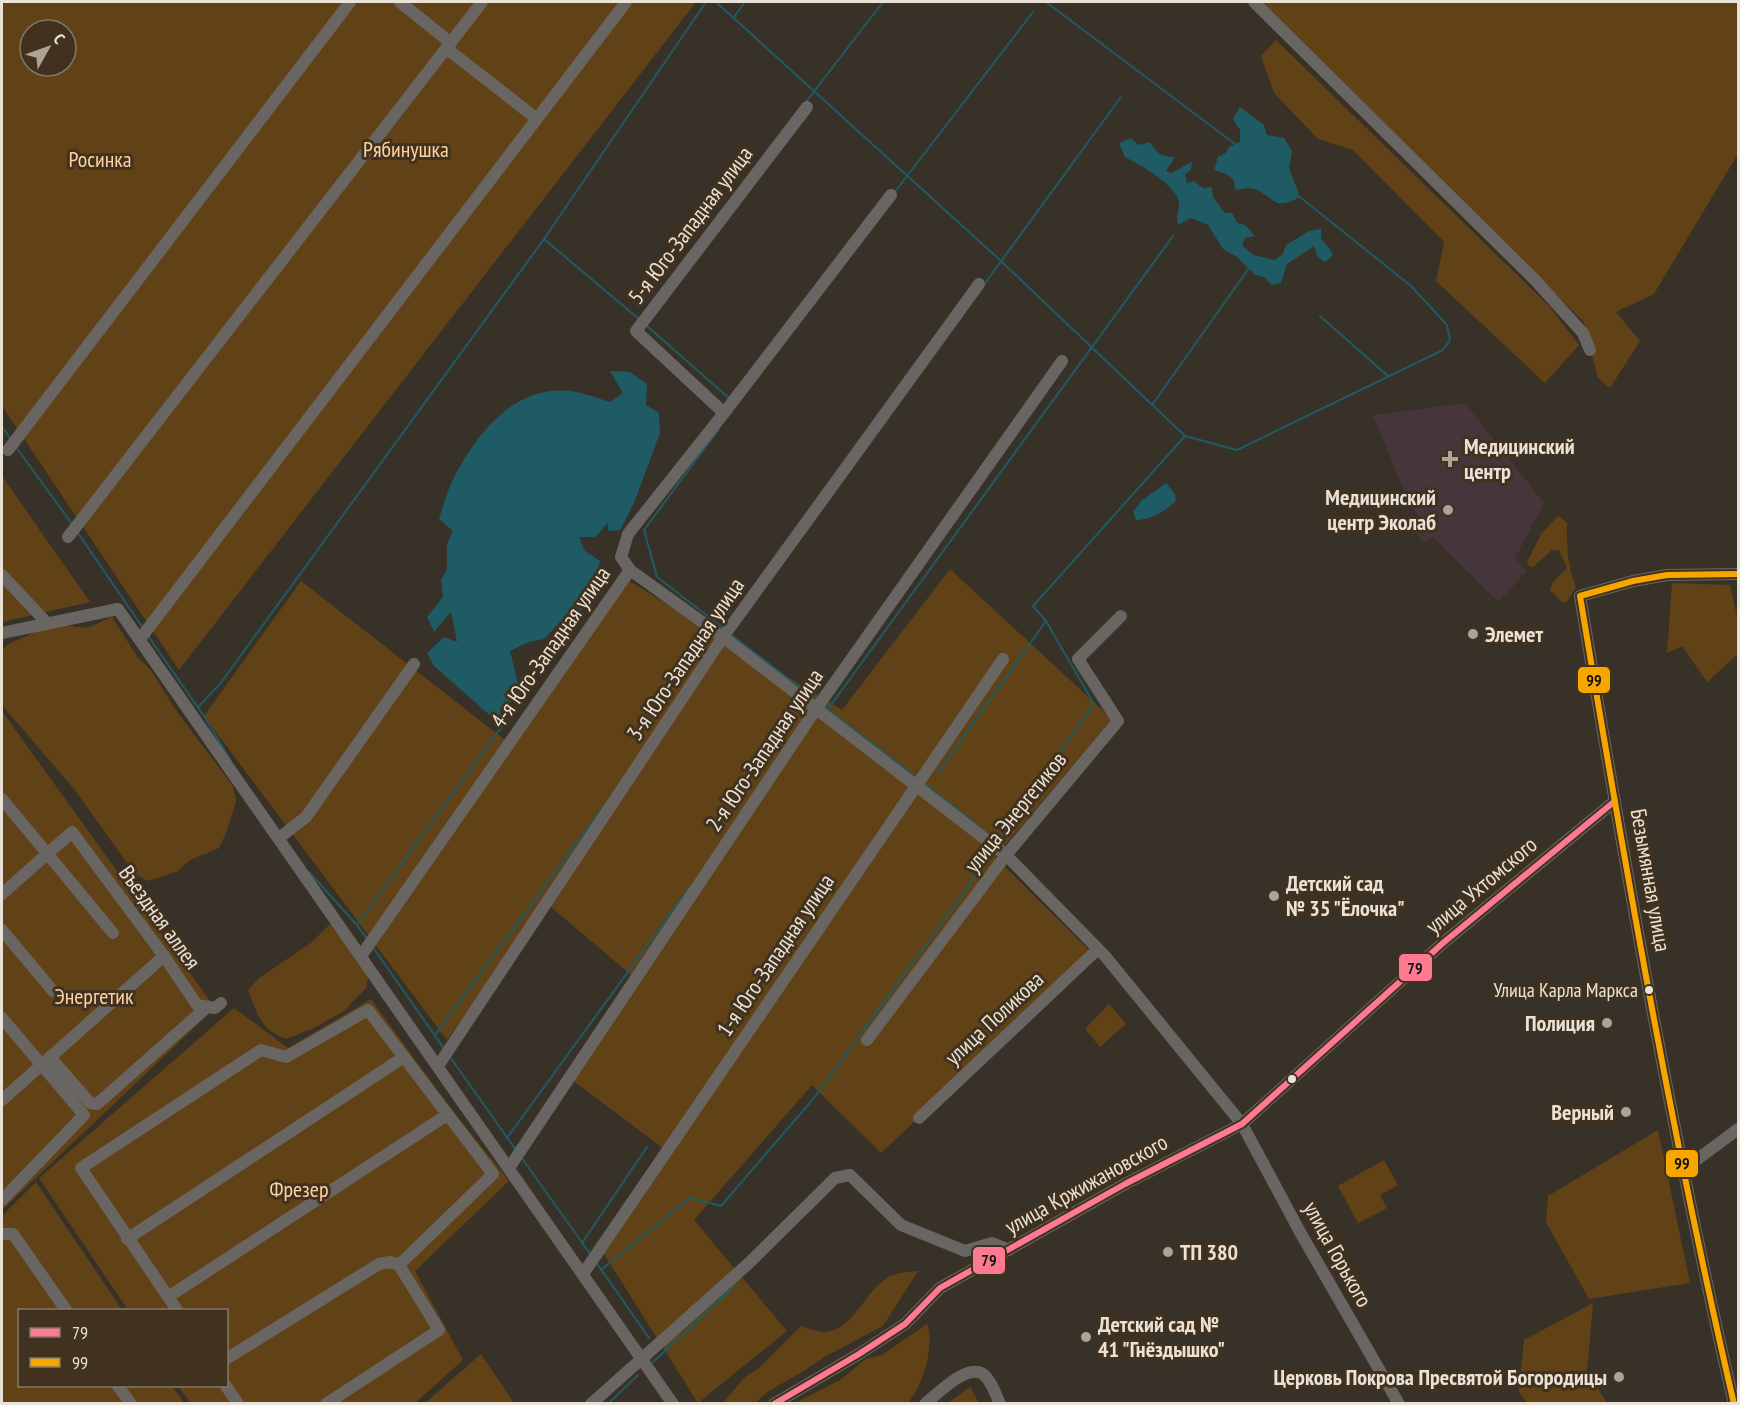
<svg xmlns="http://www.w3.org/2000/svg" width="1740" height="1405" viewBox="0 0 1740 1405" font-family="'PT Sans Narrow',sans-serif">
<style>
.medical{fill:#47353c}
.green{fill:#614216;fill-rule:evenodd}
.water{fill:#1f5b64}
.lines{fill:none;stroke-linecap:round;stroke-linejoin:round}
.stream{stroke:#1f5b64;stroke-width:2}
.minor{stroke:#696563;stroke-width:12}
.bus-1-casing{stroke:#40321f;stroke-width:10}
.bus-2-casing{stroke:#40321f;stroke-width:10}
.bus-1{stroke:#fe7a93;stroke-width:6}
.bus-2{stroke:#f7a600;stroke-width:6}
.poi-dot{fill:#aca499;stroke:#40321f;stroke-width:2}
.bus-dot{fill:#ebe2d7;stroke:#40321f;stroke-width:2}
.labels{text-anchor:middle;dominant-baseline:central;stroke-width:6;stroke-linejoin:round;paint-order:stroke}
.bus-label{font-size:20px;fill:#ebe2d7;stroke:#40321f;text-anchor:end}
.park-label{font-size:22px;fill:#ffd39d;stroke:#40321f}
.street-label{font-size:22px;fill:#ebe2d7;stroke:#40321f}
.poi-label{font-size:22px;font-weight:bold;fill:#ebe2d7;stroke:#40321f;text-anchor:start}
.line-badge{stroke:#40321f;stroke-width:2}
.pale-badge-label{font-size:16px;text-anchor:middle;font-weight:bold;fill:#111}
</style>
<rect width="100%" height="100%" fill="#383127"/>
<polygon class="medical" points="1465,403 1544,503 1515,558 1527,571 1499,602 1432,537 1424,543 1411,527 1421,518 1410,506 1373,415"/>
<g class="green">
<path d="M 2,2 L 696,2 L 179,670 L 2,406 ZM 30,30 L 66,30 L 66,66 L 30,66 Z"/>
<polygon points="1259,2 1738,2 1738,154 1654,294 1616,312 1640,341 1610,388 1598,378 1584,322"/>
<polygon points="1276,40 1549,306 1579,345 1545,383 1436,281 1444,242 1353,150 1318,139 1274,93 1261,56"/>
<polygon points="2,476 90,602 2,622"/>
<path d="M 1558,516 L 1567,523 C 1566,544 1568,568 1576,587 L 1567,602 L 1563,603 L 1550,590 L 1553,582 L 1567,568 L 1559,550 L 1552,550 L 1533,567 L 1529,566 L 1527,562 L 1541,534 Z"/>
<polygon points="950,569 1112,719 995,857 1093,954 881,1153 812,1085 694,1220 787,1331 698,1403 599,1246 664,1149 568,1077 636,979 545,902 447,1040 204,716 301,581 505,740 621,576 842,710"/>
<polygon points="1672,583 1730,585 1738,621 1738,654 1707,682 1682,646 1667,653"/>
<polygon points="112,617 138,658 150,669 177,712 233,786 236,802 226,833 219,848 190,860 178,871 148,881 134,873 74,789 2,705 2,650 10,643 55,624 87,628"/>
<polygon points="2,711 215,1008 2,1210"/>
<path d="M 330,924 L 369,973 L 366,988 L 344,1011 L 316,1027 L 286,1039 C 259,1028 258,1015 248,990 L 259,978 L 311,943 Z"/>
<polygon points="371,999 449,1106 509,1181 415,1271 463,1360 415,1403 191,1404 178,1386 226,1386 226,1310 128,1310 39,1178 234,1008 288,1048"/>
<polygon points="1109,1004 1126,1024 1100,1047 1085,1029"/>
<polygon points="1658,1130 1690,1283 1589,1299 1546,1222 1548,1196"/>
<polygon points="1384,1160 1398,1185 1380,1195 1387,1208 1358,1223 1338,1186"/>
<polygon points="36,1182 122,1310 20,1310 20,1386 172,1386 184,1403 2,1404 2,1216"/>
<path d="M 918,1271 L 883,1326 L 824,1357 L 804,1371 L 769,1391 L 755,1403 L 723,1403 L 745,1377 L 759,1368 L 801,1326 C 807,1328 817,1332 824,1332 C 854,1330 864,1292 887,1278 C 896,1272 908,1272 918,1271 Z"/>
<polygon points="1593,1303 1587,1372 1607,1403 1527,1403 1519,1392 1524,1340"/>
<path d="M 927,1324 C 935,1347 923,1385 908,1403 L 795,1403 L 840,1380 L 866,1359 L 882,1355 Z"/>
<polygon points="481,1354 514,1403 425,1403"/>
<polygon points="970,1387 979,1403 948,1403"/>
</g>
<g class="water">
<path d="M 1240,107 L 1264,125 L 1267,135 L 1284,138 L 1292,151 L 1289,168 L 1300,197 C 1273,211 1277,199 1255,189 C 1249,187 1241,189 1235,190 L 1234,180 L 1226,174 L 1214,170 L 1218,157 L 1226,153 L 1229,147 L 1240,142 L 1240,130 L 1233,119 Z"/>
<path d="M 1131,138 L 1138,145 L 1150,142 C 1157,154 1162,157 1175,157 L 1166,171 L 1171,173 L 1192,162 L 1191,169 L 1185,174 L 1187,183 L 1194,181 L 1203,188 L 1212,187 L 1213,197 L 1225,213 L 1232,213 L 1237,223 L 1245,225 L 1255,236 L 1245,238 L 1242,246 L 1254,255 L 1274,260 L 1283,254 L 1286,245 L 1309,231 L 1321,229 L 1321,239 L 1328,246 L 1333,255 L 1325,262 L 1317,256 L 1314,246 L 1287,264 L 1281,283 L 1272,285 L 1264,277 L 1254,274 L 1237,257 L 1223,249 L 1208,225 L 1191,218 L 1178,225 C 1175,216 1180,210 1179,202 C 1175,184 1140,165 1125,157 L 1119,143 Z"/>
<path d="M 610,371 L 630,372 L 647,384 L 646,405 L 659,413 L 660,433 L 634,503 L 620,530 L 608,531 L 608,523 L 595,537 L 579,537 L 585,551 L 600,561 L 595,589 L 582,610 L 561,621 L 544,639 L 529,642 L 510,651 L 521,696 L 500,708 L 502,726 L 434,666 L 427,653 L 444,637 L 457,642 L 451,612 L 434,632 L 427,617 L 443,597 L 441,579 L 447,570 L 447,544 L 453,531 L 439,519 C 443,507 446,495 451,484 C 470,444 504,396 551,391 C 571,388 591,396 610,402 L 623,393 Z"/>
<path d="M 1166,483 L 1175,494 L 1176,501 C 1166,511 1150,520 1136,520 L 1133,512 L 1141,501 Z"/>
</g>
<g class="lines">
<g class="stream">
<polyline points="716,2 1001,261 1185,436 1237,450 1443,350 1450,340 1447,325 1411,286 1300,197"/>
<polyline points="1046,2 1235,144"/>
<polyline points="734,17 745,2"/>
<polyline points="805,103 883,2"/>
<polyline points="894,193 1033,12"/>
<polyline points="544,239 640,320"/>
<polyline points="983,286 1121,97"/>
<polyline points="1320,316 1388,376"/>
<polyline points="647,326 730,399"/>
<polyline points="1152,405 1249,268"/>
<polyline points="2,427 10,438"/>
<polyline points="719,429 644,530 657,577 723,628"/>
<polyline points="16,447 72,524"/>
<polyline points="78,533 143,628"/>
<polyline points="730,634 816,700"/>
<polyline points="148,636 204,716 231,761"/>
<polyline points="822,705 918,779"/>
<polyline points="198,707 220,684 544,239 706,2"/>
<polyline points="828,709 1173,236"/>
<polyline points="938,773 1046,621"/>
<polyline points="925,784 997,841 1094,704 1046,621 1033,606 1185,436"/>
<polyline points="308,871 357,925 367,939"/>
<polyline points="357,925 502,726"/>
<polyline points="372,946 445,1050"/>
<polyline points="435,1035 606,803"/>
<polyline points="450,1057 516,1150"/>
<polyline points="507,1138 689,888"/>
<polyline points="521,1157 591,1255"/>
<polyline points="582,1243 647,1147"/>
<polyline points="596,1262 649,1338"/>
<polyline points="601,1270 690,1198 721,1206 814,1098 988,859"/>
<polyline points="653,1362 736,1285"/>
<polyline points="608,1404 638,1375"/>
</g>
<g class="minor">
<polyline points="400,2 451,43"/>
<polyline points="1254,2 1535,280 1583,333 1590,350"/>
<polyline points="446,48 537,119"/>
<polyline points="724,413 636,331 807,107"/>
<polyline points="8,450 350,2"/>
<polyline points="68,537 482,2"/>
<polyline points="630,570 723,637 1006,855 1105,956 1242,1124 1300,1232 1399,1404"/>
<polyline points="2,575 47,623"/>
<polyline points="2,633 118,609 673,1404"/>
<polyline points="140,639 626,2"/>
<polyline points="2,799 113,933"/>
<polyline points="279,838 306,817 414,664"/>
<polyline points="2,894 72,832 164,956 197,1005 215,1008 221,1003"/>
<polyline points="2,930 53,991"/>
<polyline points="361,956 630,570 621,557 628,534 724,413 891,195"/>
<polyline points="2,1018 84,1115 2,1200"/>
<polyline points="867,1040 1006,855 1118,721 1078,659 1121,616"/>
<polyline points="50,1057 90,1103 97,1104 207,1007"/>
<polyline points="438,1066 723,637 979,284"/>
<polyline points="2,1100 164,956"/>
<polyline points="919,1118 1098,949"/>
<polyline points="509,1168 816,709 1062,361"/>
<polyline points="1683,1170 1738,1129"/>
<polyline points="2,1234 13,1234 66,1310"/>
<polyline points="127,1239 404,1057"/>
<polyline points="583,1274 1003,659"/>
<polyline points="168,1297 447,1115"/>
<polyline points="177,1310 81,1168 261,1050 286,1057 368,1010 493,1174 399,1265"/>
<polyline points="226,1359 379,1264 390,1262 399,1265 439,1330 326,1404"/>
<polyline points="118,1386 131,1404"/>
<polyline points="226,1386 238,1404"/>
<polyline points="591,1404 749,1263 835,1178 850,1175 901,1225 965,1251 992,1243 1009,1250"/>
<polyline points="774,1404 859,1354 905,1324 940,1288 1125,1184 1242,1124 1443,943 1615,801"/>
<path d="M 925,1404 C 937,1394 967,1363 983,1374 C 991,1380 996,1395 1000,1404"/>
<path d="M 1734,1404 C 1672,1137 1625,866 1580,596 L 1633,581 L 1667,575 L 1738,574"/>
</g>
<defs>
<polyline id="bus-1" points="774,1404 859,1354 905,1324 940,1288 1125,1184 1242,1124 1443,943 1615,801"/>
<path id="bus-2" d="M 1734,1404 C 1672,1137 1625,866 1580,596 L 1633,581 L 1667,575 L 1738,574"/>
</defs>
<use href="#bus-1" class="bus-1-casing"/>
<use href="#bus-2" class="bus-2-casing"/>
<use href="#bus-1" class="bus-1"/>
<use href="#bus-2" class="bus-2"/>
</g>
<g class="poi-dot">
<path d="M1447 450h6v6h6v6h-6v6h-6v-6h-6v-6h6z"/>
<circle cx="1448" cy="510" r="6"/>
<circle cx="1473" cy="634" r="6"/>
<circle cx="1274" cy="896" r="6"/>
<circle cx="1607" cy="1023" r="6"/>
<circle cx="1626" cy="1112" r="6"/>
<circle cx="1168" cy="1252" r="6"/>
<circle cx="1086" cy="1337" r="6"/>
<circle cx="1619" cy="1377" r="6"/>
</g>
<g class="bus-dot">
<circle cx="1649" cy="990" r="5"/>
<circle cx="1292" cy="1079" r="5"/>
</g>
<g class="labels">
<g class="bus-label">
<text x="1638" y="990">Улица Карла Маркса</text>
</g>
<g class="park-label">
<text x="406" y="149">Рябинушка</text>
<text x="100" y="159">Росинка</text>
<text x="94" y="996">Энергетик</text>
<text x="299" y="1189">Фрезер</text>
</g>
<g class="street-label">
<text transform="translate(690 225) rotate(-53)">5-я Юго-Западная улица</text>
<text transform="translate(550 647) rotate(-55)">4-я Юго-Западная улица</text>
<text transform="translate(685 659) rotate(-56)">3-я Юго-Западная улица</text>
<text transform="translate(764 750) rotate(-56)">2-я Юго-Западная улица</text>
<text transform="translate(1015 812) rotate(-51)">улица Энергетиков</text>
<text transform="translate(1651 880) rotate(80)">Безымянная улица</text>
<text transform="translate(1481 885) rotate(-40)">улица Ухтомского</text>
<text transform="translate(160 917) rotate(54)">Въездная аллея</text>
<text transform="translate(775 955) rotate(-56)">1-я Юго-Западная улица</text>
<text transform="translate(994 1018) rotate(-43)">улица Поликова</text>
<text transform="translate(1086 1184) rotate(-29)">улица Кржижановского</text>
<text transform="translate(1338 1254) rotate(61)">улица Горького</text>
</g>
<g class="poi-label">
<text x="1464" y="446">Медицинский<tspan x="1464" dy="25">центр</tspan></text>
<text x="1436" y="497" text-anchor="end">Медицинский<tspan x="1436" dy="25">центр Эколаб</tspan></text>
<text x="1485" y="634">Элемет</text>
<text x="1286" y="883">Детский сад<tspan x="1286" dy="25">№ 35 "Ёлочка"</tspan></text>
<text x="1595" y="1023" text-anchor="end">Полиция</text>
<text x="1614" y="1112" text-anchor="end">Верный</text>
<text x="1180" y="1252">ТП 380</text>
<text x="1098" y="1324">Детский сад №<tspan x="1098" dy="25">41 "Гнёздышко"</tspan></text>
<text x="1607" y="1377" text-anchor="end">Церковь Покрова Пресвятой Богородицы</text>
</g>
</g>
<g class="line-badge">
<rect x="1577" y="666" width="34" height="28" rx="6" fill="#f7a600"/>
<rect x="1398" y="953" width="35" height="29" rx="6" fill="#fe7a93"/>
<rect x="1665" y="1149" width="34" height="29" rx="6" fill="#f7a600"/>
<rect x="972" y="1246" width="34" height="29" rx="6" fill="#fe7a93"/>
</g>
<g class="pale-badge-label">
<text x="1594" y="686">99</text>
<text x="1415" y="974">79</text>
<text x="1682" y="1169">99</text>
<text x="989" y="1266">79</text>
</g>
<rect width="1740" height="1405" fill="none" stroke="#ebe2d7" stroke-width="6"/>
<rect x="18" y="1309" width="210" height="78" fill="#40321f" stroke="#847869" stroke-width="1.5"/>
<rect x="30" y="1328" width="30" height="9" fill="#fe7a93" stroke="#847869" stroke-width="1.5"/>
<text x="72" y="1339" font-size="18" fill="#ebe2d7">79</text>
<rect x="30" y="1358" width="30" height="9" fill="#f7a600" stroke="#847869" stroke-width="1.5"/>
<text x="72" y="1369" font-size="18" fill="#ebe2d7">99</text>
<g transform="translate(48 48) rotate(50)"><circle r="28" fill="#40321f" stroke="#847869" stroke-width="1.5"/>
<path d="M0-4.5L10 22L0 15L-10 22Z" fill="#aca499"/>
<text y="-9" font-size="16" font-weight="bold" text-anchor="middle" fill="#ebe2d7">С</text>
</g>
</svg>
